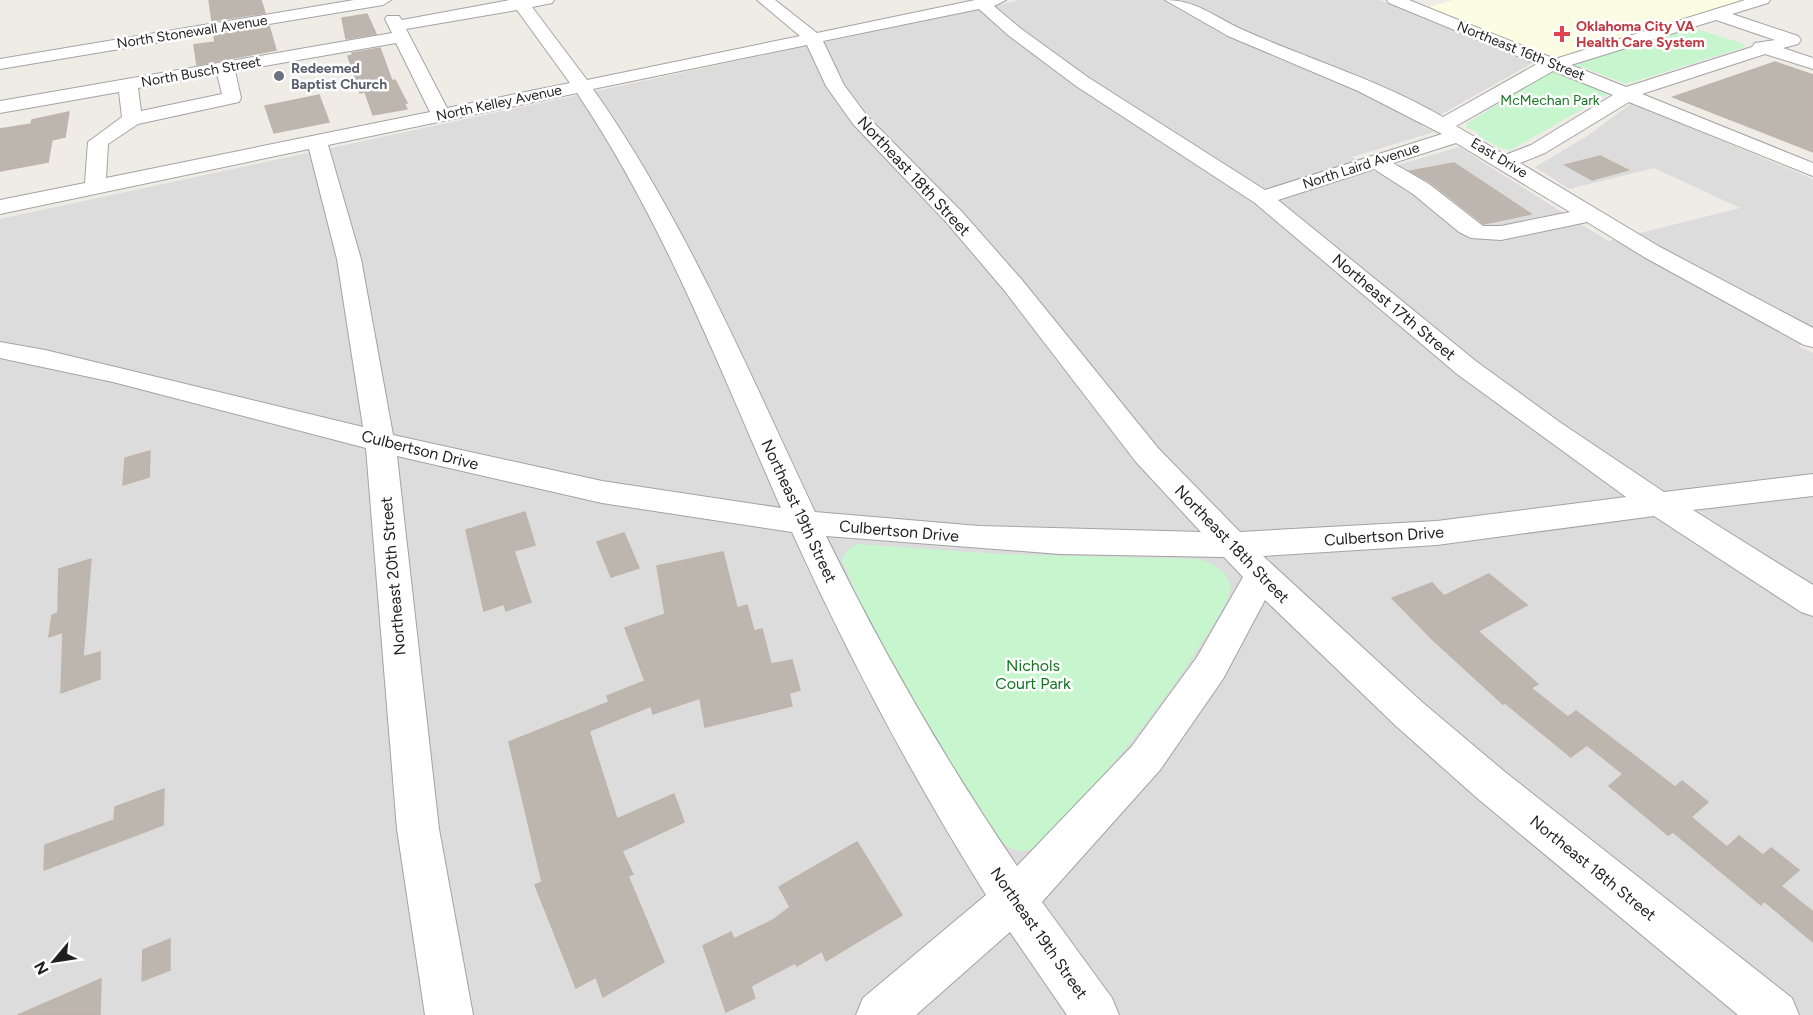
<svg xmlns="http://www.w3.org/2000/svg" width="1813" height="1015" viewBox="0 0 1813 1015" font-family="Figtree,sans-serif">
<style>
.residential{fill:#dddcdc}
.education{fill:#fbfde2}
.park{fill:#c7f5cd}
.building{fill:#bcb6af;stroke:#c0b4aa;stroke-width:1.5}
.lines{fill:none;stroke-linecap:round;stroke-linejoin:round}
.minor-casing{stroke:#a3a3a3;stroke-width:2}
.minor{fill:#fff;fill-rule:evenodd}
.health-dot{fill:#e0444e;stroke:#fff;stroke-width:2}
.worship-dot{fill:#6b7280;stroke:#fff;stroke-width:2}
.labels{text-anchor:middle;dominant-baseline:central;stroke-width:5;stroke-linejoin:round;paint-order:stroke}
.far-health-label{font-size:14px;font-weight:bold;fill:#be3a42;stroke:#fff;text-anchor:start}
.far-street-label{font-size:14px;fill:#1f1f1f;stroke:#fff}
.far-worship-label{font-size:14px;font-weight:bold;fill:#5b616d;stroke:#fff;text-anchor:start}
.far-park-label{font-size:14px;fill:#147621;stroke:#fff}
.street-label{font-size:16px;fill:#1f1f1f;stroke:#fff}
.park-label{font-size:16px;fill:#147621;stroke:#fff}
</style>
<rect width="100%" height="100%" fill="#efece6"/>
<polygon class="residential" points="1020,0 1380,0 1532,63 1421,126 1434,132 1352,157 1374,172 1459,147 1608,241 1740,208 1654,168 1569,189 1535,167 1586,137 1632,103 1813,179 1813,341 1799,346 1813,353 1813,1015 0,1015 0,219"/>
<polygon class="education" points="1453,0 1744,0 1556,58 1429,7"/>
<g class="park">
<polygon points="1687,26 1744,44 1745,47 1626,84 1574,64"/>
<polygon points="1552,71 1610,93 1511,150 1500,148 1479,136 1478,132 1466,128 1467,123"/>
<path d="M 857,544 L 1000,554 L 1198,559 C 1214,563 1229,572 1231,590 C 1223,612 1209,631 1197,650 C 1151,723 1096,786 1036,847 C 1021,855 1009,850 998,839 L 930,735 L 866,616 L 842,560 L 847,550 Z"/>
</g>
<g class="building">
<polygon points="209,0 261,0 265,13 212,21"/>
<polygon points="367,14 376,34 346,39 342,18"/>
<polygon points="269,26 276,50 197,65 194,45 215,42 214,36"/>
<polygon points="380,48 392,81 395,80 407,103 404,103 407,109 373,115 365,92 360,93 348,56 353,55 352,53"/>
<polygon points="1775,62 1813,75 1813,152 1673,97"/>
<polygon points="319,95 329,122 274,133 265,106"/>
<polygon points="69,112 65,137 52,140 48,162 0,171 0,129 31,124 32,120"/>
<polygon points="1600,156 1628,170 1592,180 1565,165"/>
<polygon points="1454,163 1531,214 1484,224 1430,182 1410,171"/>
<polygon points="150,451 149,477 123,485 125,458"/>
<polygon points="525,512 535,545 514,551 531,602 506,611 504,604 484,611 466,530"/>
<polygon points="624,533 639,568 611,577 597,542"/>
<polygon points="723,552 737,608 747,605 754,631 762,629 771,664 792,660 800,690 789,693 792,706 705,727 700,698 653,714 651,706 589,731 617,819 674,794 684,822 622,851 633,874 628,876 664,962 603,997 596,977 576,988 535,885 542,882 509,742 609,702 607,696 645,681 625,628 665,614 657,566"/>
<polygon points="91,559 83,657 100,652 100,679 61,693 63,632 49,637 52,615 58,613 59,569"/>
<polygon points="1489,574 1527,605 1478,631 1538,684 1531,688 1568,717 1576,711 1675,787 1682,781 1708,802 1691,817 1727,847 1739,836 1763,855 1771,848 1799,870 1781,886 1813,912 1813,942 1764,901 1761,905 1673,832 1668,835 1609,786 1623,774 1587,745 1571,757 1505,703 1503,704 1432,639 1392,598 1432,583 1444,596"/>
<polygon points="164,789 163,825 44,870 45,845 114,820 115,807"/>
<polygon points="857,842 902,915 826,961 822,951 797,966 795,963 751,986 755,998 726,1012 703,946 731,932 734,939 773,920 790,907 779,887"/>
<polygon points="170,939 170,970 142,981 143,950"/>
<polygon points="101,979 100,1015 18,1015"/>
</g>
<g class="lines">
<defs>
<g id="minor">
<polygon points="354,0 391,0 383,5 0,69 0,59"/>
<path d="M 510,0 L 554,0 L 552,3 L 532,7 L 587,80 L 800,36 L 757,0 L 775,0 L 817,33 L 975,0 L 1006,0 L 994,6 L 1020,28 L 1089,78 L 1265,190 L 1442,134 L 1358,91 L 1228,36 L 1165,0 C 1196,0 1213,16 1241,29 C 1307,59 1380,80 1443,117 L 1537,64 L 1389,3 L 1387,0 L 1409,0 L 1555,59 L 1745,0 L 1770,0 L 1768,3 L 1732,14 L 1798,36 L 1801,40 L 1798,44 L 1783,48 L 1813,58 L 1813,69 L 1765,54 L 1642,94 L 1813,163 L 1813,176 L 1629,102 L 1545,153 L 1520,163 L 1660,247 L 1813,328 L 1813,347 L 1804,345 L 1644,257 L 1587,222 L 1501,240 L 1471,238 L 1459,232 L 1413,194 L 1374,169 L 1278,200 L 1477,362 L 1561,423 L 1664,492 L 1813,474 L 1813,496 L 1693,510 L 1813,585 L 1813,616 L 1801,612 L 1654,516 L 1437,545 L 1263,556 L 1422,702 L 1505,772 L 1792,998 L 1799,1015 L 1738,1015 L 1477,798 L 1396,726 L 1265,600 L 1223,679 L 1160,770 L 1042,902 L 1112,998 L 1119,1015 L 1067,1015 L 1010,932 L 916,1015 L 856,1015 L 863,998 L 986,895 C 913,778 849,658 792,532 L 602,503 L 397,456 L 439,829 L 473,1015 L 425,1015 L 397,829 L 366,448 L 113,382 L 0,358 L 0,342 L 45,350 L 363,427 L 337,259 L 309,149 L 0,214 L 0,200 L 85,183 L 88,142 L 122,117 L 119,92 L 0,113 L 0,101 L 392,33 L 385,19 L 387,16 L 399,16 L 402,20 ZM 979,9 L 1008,35 L 1076,86 L 1255,203 L 1457,374 L 1626,497 L 1437,521 L 1240,532 L 1158,448 L 1022,280 L 963,213 L 867,116 L 844,85 L 823,41 ZM 517,10 L 570,83 L 447,108 L 406,29 ZM 1716,20 L 1775,40 L 1755,43 L 1752,47 L 1626,87 L 1571,65 ZM 396,43 L 430,112 L 106,178 L 108,144 L 138,124 L 239,102 L 241,98 L 235,71 ZM 807,45 L 826,86 L 853,124 L 947,223 L 1004,290 L 1136,462 L 1201,532 L 979,526 L 815,512 C 747,368 685,220 593,89 ZM 1553,71 L 1613,95 L 1531,145 L 1505,155 L 1456,126 ZM 217,74 L 222,94 L 141,111 L 138,88 ZM 577,93 C 663,221 719,367 781,508 L 602,481 L 393,435 L 361,259 L 328,145 ZM 1456,143 L 1570,212 L 1501,226 L 1483,226 L 1429,184 L 1393,163 ZM 826,536 L 1060,554 L 1224,557 L 1243,577 L 1197,657 L 1132,746 L 1017,866 C 945,760 882,651 826,536 Z"/>
</g>
</defs>
<use href="#minor" class="minor-casing"/>
<use href="#minor" class="minor"/>
</g>
<path class="health-dot" d="M1559 25h6v6h6v6h-6v6h-6v-6h-6v-6h6z"/>
<circle class="worship-dot" cx="279" cy="76" r="6"/>
<g class="labels">
<g class="far-health-label">
<text x="1576" y="26">Oklahoma City VA<tspan x="1576" dy="16">Health Care System</tspan></text>
</g>
<g class="far-street-label">
<text transform="translate(192 32) rotate(-9)">North Stonewall Avenue</text>
<text transform="translate(1521 51) rotate(22)">Northeast 16th Street</text>
<text transform="translate(201 72) rotate(-10)">North Busch Street</text>
<text transform="translate(499 103) rotate(-12)">North Kelley Avenue</text>
<text transform="translate(1499 158) rotate(31)">East Drive</text>
<text transform="translate(1361 166) rotate(-18)">North Laird Avenue</text>
</g>
<g class="far-worship-label">
<text x="291" y="68">Redeemed<tspan x="291" dy="16">Baptist Church</tspan></text>
</g>
<g class="far-park-label">
<text x="1550" y="100">McMechan Park</text>
</g>
<g class="street-label">
<text transform="translate(914 176) rotate(47)">Northeast 18th Street</text>
<text transform="translate(1394 307) rotate(40)">Northeast 17th Street</text>
<text transform="translate(420 450) rotate(14)">Culbertson Drive</text>
<text transform="translate(799 511) rotate(65)">Northeast 19th Street</text>
<text transform="translate(899 531) rotate(5)">Culbertson Drive</text>
<text transform="translate(1384 536) rotate(-4)">Culbertson Drive</text>
<text transform="translate(1232 544) rotate(46)">Northeast 18th Street</text>
<text transform="translate(393 576) rotate(-95)">Northeast 20th Street</text>
<text transform="translate(1593 868) rotate(39)">Northeast 18th Street</text>
<text transform="translate(1039 933) rotate(55)">Northeast 19th Street</text>
</g>
<g class="park-label">
<text x="1033" y="665">Nichols<tspan x="1033" dy="18">Court Park</tspan></text>
</g>
</g>
<g transform="translate(54 961) rotate(241)" stroke="#ffffff" stroke-width="4.5" paint-order="stroke">
<path d="M0-4.5L10 22L0 15L-10 22Z" fill="#1f1f1f"/>
<text y="-9" font-size="16" font-weight="bold" text-anchor="middle" fill="#1f1f1f">N</text>
</g>
</svg>
